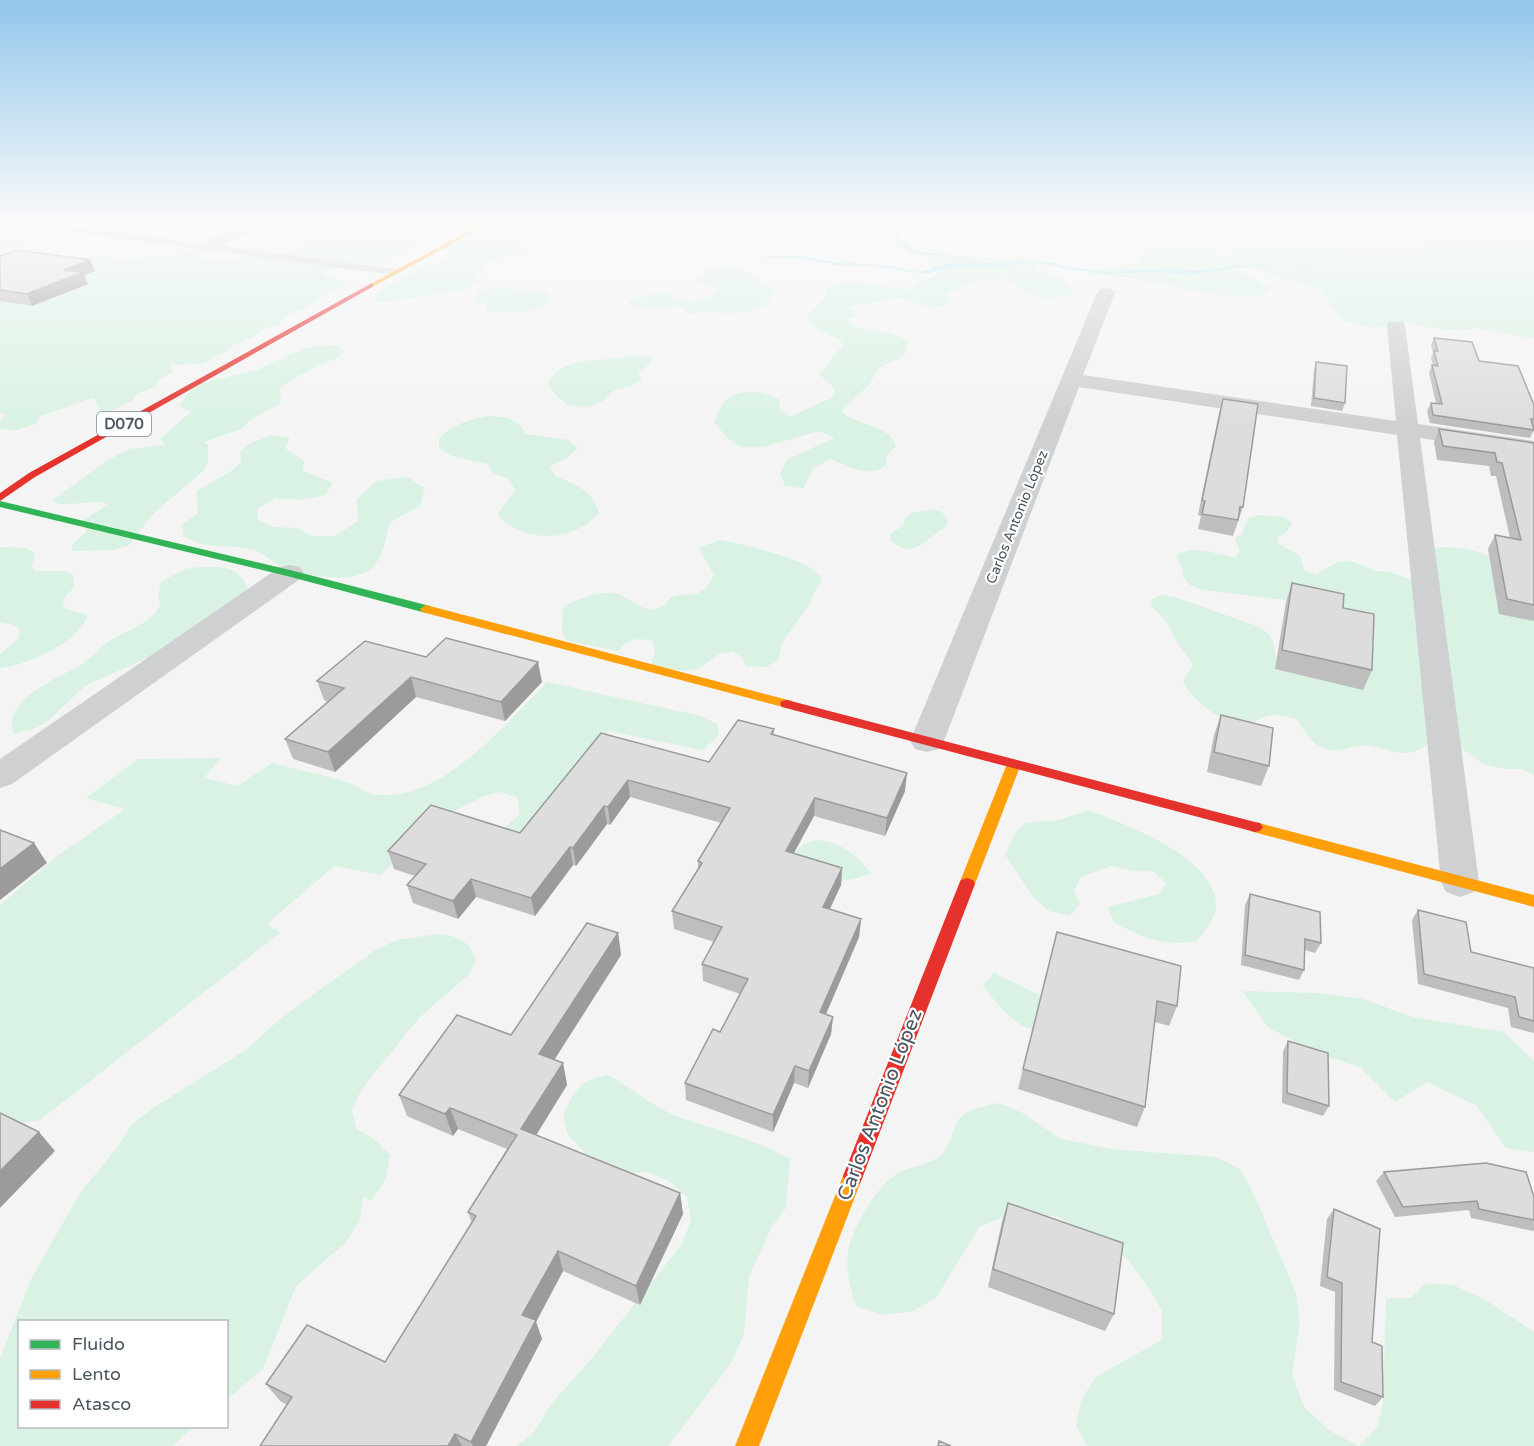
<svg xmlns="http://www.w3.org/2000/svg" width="1534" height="1446" viewBox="0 0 1534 1446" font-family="'Varela Round',sans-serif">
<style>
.green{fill:#d9f2e3}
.water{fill:#aee2f0}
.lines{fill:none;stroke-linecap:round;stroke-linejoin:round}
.lane{fill:#ced0d2;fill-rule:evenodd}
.street{fill:#ced0d2;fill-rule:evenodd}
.fast{fill:#30b455;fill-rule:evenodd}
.slow{fill:#ff9f0a;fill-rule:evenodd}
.jam{fill:#e5322d;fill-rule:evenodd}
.wall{fill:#bebebf}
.shaded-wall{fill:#9b9b9b}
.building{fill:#ddddde;stroke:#9b9b9b;stroke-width:1.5}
.labels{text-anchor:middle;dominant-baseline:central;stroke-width:4.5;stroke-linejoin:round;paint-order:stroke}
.far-street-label{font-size:14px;fill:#4a5661;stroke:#fff}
.shield{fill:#fff;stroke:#808990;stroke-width:1.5}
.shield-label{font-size:15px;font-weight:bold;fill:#4a5661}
.near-street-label{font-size:20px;fill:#4a5661;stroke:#fff}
</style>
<rect width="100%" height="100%" fill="#f4f4f4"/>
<g class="green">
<path d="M 190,223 L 232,223 L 233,224 C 215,233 199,232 180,231 Z"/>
<path d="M 492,223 L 575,223 L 524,238 L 520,243 L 541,248 L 532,252 L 488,261 L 486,270 L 477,275 L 477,281 L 463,291 L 381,302 L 372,298 C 377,290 412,273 422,268 C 433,263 445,263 454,255 L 448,251 L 446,247 L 485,231 L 481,227 Z"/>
<path d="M 1494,223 L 1534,223 L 1534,339 L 1480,329 L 1442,330 L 1402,322 L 1376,328 L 1356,324 L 1341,319 L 1320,290 L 1250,268 L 1236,268 L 1270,288 L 1263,297 L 1208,294 L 1127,277 L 1092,276 L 1086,271 L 1136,264 L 1146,251 C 1165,248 1186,242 1205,248 C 1219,252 1220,257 1237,259 L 1234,250 L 1254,246 L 1397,251 L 1425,249 L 1412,228 L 1434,225 L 1498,233 Z"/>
<path d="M 292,224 L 398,237 C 405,236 406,234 411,230 C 419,225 432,225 442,225 L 447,230 L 446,234 L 392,259 C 382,273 344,267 327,270 L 324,275 L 347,283 L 305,308 L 285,316 L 279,324 L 259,331 L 259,334 L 232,346 L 231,349 L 202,364 L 169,365 L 173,372 L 158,381 L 156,386 L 136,395 L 132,401 L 110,411 L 100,412 L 94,398 C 74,402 59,411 40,416 L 35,424 L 14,431 L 0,428 L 0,421 L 6,414 L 0,412 L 0,290 L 72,258 L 104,257 L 131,260 L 185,251 L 209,261 L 293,252 L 302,249 L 301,243 L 277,238 L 268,232 Z"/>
<polygon points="7,231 45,236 42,241 10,253 0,254 0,232"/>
<path d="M 941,255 C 961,255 979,257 999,258 C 1013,258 1023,254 1036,263 L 1037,268 C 1050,273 1068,278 1072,293 C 1058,299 1037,302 1023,291 C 1021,290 1018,285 1016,284 C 997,272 964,284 946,295 L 954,302 L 933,309 L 901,298 L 850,306 L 856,316 L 848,319 C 860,333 872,330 888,333 C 896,335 904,339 911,342 L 907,346 L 904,356 L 878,368 L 870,384 L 841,411 C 858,427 888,423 896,446 L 887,455 L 885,466 C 865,479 849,465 830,459 L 813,469 L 803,488 L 785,486 L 780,473 L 788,459 L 835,438 L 819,431 L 763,447 L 740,447 L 728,439 L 714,422 C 716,417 719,410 722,405 C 735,387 764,390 780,400 L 779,409 L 790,417 L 832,397 L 835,389 L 819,374 C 828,366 832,356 842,347 L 841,341 C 829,332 813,333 807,318 C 812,307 828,303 825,289 C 850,274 883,289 910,290 C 922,277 926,282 938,273 L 926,263 L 928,258 Z"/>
<path d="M 725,266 L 760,276 L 756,278 L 757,282 L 771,286 L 774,292 L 766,306 C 746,313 724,316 703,310 L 698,313 L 686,313 L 684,308 L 675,305 L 655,310 L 633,307 L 628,301 L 661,292 L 684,301 L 694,301 L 711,296 L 718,288 L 696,283 L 696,279 L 705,271 Z"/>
<path d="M 494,287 C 512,292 532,286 550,293 C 553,318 500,313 484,311 L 488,305 L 473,302 L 480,291 Z"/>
<path d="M 320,345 L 338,346 L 343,352 L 336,359 L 318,365 L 279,388 L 281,395 L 279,404 L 250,420 L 241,429 L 204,442 L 208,445 L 208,463 L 204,470 L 153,514 L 128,546 L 113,550 L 72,551 L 72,545 L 86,532 L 81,522 L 108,504 C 90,498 70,509 51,501 L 108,460 L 129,449 L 166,445 L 160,439 L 191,412 L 179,406 L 190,391 L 202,383 L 259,369 L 302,349 Z"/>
<path d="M 634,355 L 652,358 L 648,365 L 638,372 L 642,380 L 631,386 L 613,391 L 603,401 L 588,407 L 567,405 L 552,391 L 548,383 C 564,352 607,364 634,355 Z"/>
<path d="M 487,416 C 505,417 516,417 526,434 L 568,440 L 578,448 L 567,458 L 550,466 L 554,475 C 575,485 592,489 599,513 C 573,543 523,544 497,514 L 515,490 L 509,479 L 493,473 L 488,464 L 452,456 L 439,448 L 439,438 C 454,424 468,420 487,416 Z"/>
<path d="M 272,435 L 290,438 L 285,448 L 304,461 L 303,471 L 333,483 L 325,495 L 299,500 L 276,498 L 257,509 L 258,520 L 273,527 L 297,528 L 311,536 L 335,536 L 358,521 L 357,499 L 376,481 L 407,477 L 425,488 L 420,506 L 390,522 C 386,536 384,554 375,565 C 356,587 306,575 283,567 C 272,563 263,551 251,549 C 225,544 210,550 184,537 L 182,525 L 198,513 L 196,491 L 230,472 L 241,462 L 240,452 L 251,443 Z"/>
<path d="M 932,509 L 942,512 L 947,519 L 947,526 C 927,537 914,562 890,540 L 890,534 L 904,525 L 904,519 L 911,513 Z"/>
<path d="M 1258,515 L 1283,517 L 1292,522 L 1286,533 L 1277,537 L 1279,544 L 1300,556 L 1304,570 L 1315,575 L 1337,562 L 1351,561 L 1376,571 L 1389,572 L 1418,582 L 1424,549 C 1470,542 1493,559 1534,573 L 1534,775 L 1521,769 L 1505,769 L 1485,765 L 1456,745 L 1430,742 C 1402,766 1386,743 1358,746 C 1346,748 1338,753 1325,749 C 1311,744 1306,731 1296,719 C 1286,717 1273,713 1264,717 C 1256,720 1252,724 1242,725 C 1225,726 1189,697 1183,682 L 1193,664 L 1174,637 L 1166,621 L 1151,606 L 1152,599 L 1160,595 L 1175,597 L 1259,627 C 1277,639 1271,642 1277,660 L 1293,601 L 1204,590 L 1190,585 L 1183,577 L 1183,570 L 1176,556 C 1193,543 1215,555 1235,557 L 1240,551 L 1235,538 L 1242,534 L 1248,518 Z"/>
<path d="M 720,540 C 741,544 817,560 822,580 L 813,594 L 811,602 L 782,643 L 778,661 L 765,667 L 746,666 L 743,658 L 733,651 L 719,654 L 698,669 L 682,671 L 651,667 L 655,649 L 652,641 C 637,638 628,638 619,651 L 567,641 L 562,632 L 563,607 C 578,599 596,592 613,593 C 634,595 650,627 671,597 C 696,590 699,602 714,575 L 699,548 Z"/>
<path d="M 4,547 L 27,548 L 33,552 L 35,558 L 31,566 L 36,571 L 63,571 L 73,574 L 74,588 L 65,596 L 63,603 L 66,609 L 87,615 C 81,642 25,666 0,668 L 0,654 L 19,638 L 20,630 L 14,625 L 0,622 L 0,548 Z"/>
<path d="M 199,567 C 226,567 237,565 249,590 L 165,650 L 85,686 L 50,719 L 34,729 L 14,734 C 0,701 60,677 82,664 C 94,656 102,645 114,638 C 133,628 152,623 161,603 L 158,597 L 161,582 L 185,569 Z"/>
<path d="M 547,682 L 701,716 L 717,724 L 719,735 L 703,750 L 609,731 L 530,844 L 501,831 L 520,814 L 517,797 L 499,792 L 484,796 L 436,820 L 381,875 L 334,866 L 267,924 L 280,933 L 40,1120 L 18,1124 L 0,1132 L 0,905 L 56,857 L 125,809 L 86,798 L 138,759 L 221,758 L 204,778 L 238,786 L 272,763 C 299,770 327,775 352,784 C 359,786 366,793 373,794 C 441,804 504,725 547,682 Z"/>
<path d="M 1089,810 C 1126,825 1210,855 1216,901 C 1218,916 1205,930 1197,941 C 1162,947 1144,938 1114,922 L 1108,907 L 1159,894 L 1166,883 L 1153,871 L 1133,871 L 1111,866 L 1081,877 L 1074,890 L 1080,904 L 1070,916 L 1049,911 L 1034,898 L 1005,855 L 1016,832 L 1024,823 L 1059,820 Z"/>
<path d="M 816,840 C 841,842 856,854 871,873 C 832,889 826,876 792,857 L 801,846 Z"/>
<path d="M 437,934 C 459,937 467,938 476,960 L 468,975 L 419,1018 L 361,1090 L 352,1111 L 357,1129 L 375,1140 L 390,1155 L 386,1179 L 371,1201 L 363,1197 L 360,1221 L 344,1244 L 296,1286 L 263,1369 L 227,1399 L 226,1322 L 20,1322 L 20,1426 L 192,1427 L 173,1446 L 0,1446 L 0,1359 L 31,1279 L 80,1193 L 119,1145 L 132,1124 L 153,1108 L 246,1050 L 282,1017 L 377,949 L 397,940 Z"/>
<path d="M 994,973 L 1076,1013 C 1068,1018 1060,1025 1052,1029 C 1025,1040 996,1004 983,985 Z"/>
<polygon points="1242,991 1319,993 1364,999 1412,1017 1504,1032 1534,1061 1534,1152 1506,1148 1477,1106 1427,1082 1395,1102 1360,1067 1313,1052 1268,1027"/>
<path d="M 609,1075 C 633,1089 656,1109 681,1118 C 720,1131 754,1139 790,1159 L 786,1208 L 771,1228 L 749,1277 L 744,1333 L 732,1362 L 668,1446 L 516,1446 L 534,1432 L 552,1403 L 592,1358 L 681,1245 L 691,1221 L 687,1197 L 669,1181 L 647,1172 L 622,1174 L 598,1167 L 568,1135 L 563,1116 C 576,1088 578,1081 609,1075 Z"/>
<path d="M 998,1103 L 1021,1112 L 1061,1139 L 1111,1149 L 1216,1157 L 1240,1169 L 1253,1192 L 1296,1293 L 1300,1322 L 1292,1374 L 1304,1407 L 1330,1431 L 1359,1446 L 1377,1428 L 1383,1403 L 1386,1298 L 1411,1298 L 1426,1283 L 1453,1285 L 1482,1298 L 1534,1332 L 1534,1446 L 1087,1446 L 1076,1425 L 1082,1398 L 1097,1376 L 1162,1340 L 1162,1311 L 1147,1285 L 1127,1259 L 1104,1241 L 1056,1216 L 1003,1217 L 979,1227 L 936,1298 L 913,1311 L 883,1315 L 856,1306 C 842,1263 844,1245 868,1206 C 876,1194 883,1184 895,1175 C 908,1166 929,1166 941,1155 C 952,1145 952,1128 960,1118 C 970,1108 986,1106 998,1103 Z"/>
</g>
<polygon class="water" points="895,234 900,234 900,238 911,249 918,252 960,256 978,263 1045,261 1074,268 1102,271 1147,269 1197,271 1248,264 1308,269 1305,271 1291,267 1250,266 1195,274 1147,272 1105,274 1065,269 1040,263 999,266 959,266 925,274 867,265 837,265 797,258 742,256 802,256 833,262 892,266 918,272 948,264 970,263 960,258 911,253 895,239"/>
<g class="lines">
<polygon class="lane" points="19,223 44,223 394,269 400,272 394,275 24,226"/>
<g class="street">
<polygon points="252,223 271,223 269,226 209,250 197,250 195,247 197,244"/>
<polygon points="1106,288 1112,289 1115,293 1083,375 1396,421 1387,326 1389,322 1403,322 1405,326 1418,424 1534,441 1534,455 1420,438 1479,882 1474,892 1460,897 1446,892 1441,882 1397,435 1079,387 944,741 939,749 927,752 915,749 910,741 1097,293 1100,289"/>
<polygon points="290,565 300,567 304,573 300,579 12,784 0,788 0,759 280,567"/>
</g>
<polygon class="fast" points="0,501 290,570 430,606 432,609 426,613 287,576 0,507"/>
<g class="slow">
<polygon points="483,223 490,223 374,286 369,285"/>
<polygon points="426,605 792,701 794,704 787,708 422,612 420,609"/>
<polygon points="1014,759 1021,764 975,884 973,888 967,890 961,888 959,884 1007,764"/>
<polygon points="1255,822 1534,895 1534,907 1250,831 1247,827 1250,823"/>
<polygon points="853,1166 860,1169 863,1176 759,1446 735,1446 843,1176 846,1169"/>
</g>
<g class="jam">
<polygon points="372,283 374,286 35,477 0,501 0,493 29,473"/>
<polygon points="787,700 1255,822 1260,823 1263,827 1260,831 1255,832 782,707 780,704 782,701"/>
<polygon points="967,878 973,880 975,884 863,1176 860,1183 853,1186 846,1183 843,1176 959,884 961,880"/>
</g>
</g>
<g class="wall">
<polygon points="0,256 95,271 84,275 88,284 32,306 0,301"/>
<polygon points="1434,338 1479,361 1534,405 1534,430 1530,438 1430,423 1427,411 1431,403 1436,403 1429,373 1432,365 1433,365 1431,358 1433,353 1431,345"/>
<polygon points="1316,362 1345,403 1342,411 1311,406 1314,370"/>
<polygon points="1223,399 1243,507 1233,536 1198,529 1201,516 1198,515 1219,413"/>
<polygon points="1439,429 1534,443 1534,621 1499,614 1488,549 1495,535 1510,538 1496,476 1491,476 1489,466 1437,460 1434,442"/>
<polygon points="1292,583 1343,608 1372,670 1363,690 1275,669 1286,602"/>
<polygon points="426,657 542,682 505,721 416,697 335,772 293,759 285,739 328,702 324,700 317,681"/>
<polygon points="1221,715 1269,766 1261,786 1207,772 1214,735"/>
<polygon points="774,729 774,735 905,791 885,836 814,816 794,853 842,868 841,885 830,909 861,919 859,937 826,1014 833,1017 831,1034 808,1088 794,1083 773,1132 686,1100 685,1083 720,1032 740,994 703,981 702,964 714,942 674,929 672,911 698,869 698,861 721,823 630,797 610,825 607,824 576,866 573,865 535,916 476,897 458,919 413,903 407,885 415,876 394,869 388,851 520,833 601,733 709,762"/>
<polygon points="1250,894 1321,943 1315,953 1305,950 1304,970 1299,980 1241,965 1245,905"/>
<polygon points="1418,910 1471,952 1534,968 1534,1033 1511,1027 1508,1008 1418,984 1412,920"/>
<polygon points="618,933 621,955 554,1060 563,1063 567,1085 536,1135 680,1193 683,1214 640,1305 563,1271 536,1322 542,1339 486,1446 260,1446 287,1405 280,1401 266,1384 385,1362 472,1223 468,1212 507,1149 458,1129 453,1136 407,1116 399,1095 511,1035"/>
<polygon points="1052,952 1177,1006 1169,1026 1155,1022 1145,1107 1137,1127 1018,1089"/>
<polygon points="1288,1041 1329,1106 1323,1116 1282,1103 1283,1051"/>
<polygon points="1384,1172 1534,1197 1534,1230 1533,1231 1471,1218 1469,1210 1395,1217 1376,1181"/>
<polygon points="1008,1203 1114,1314 1105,1331 988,1287 1002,1221"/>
<polygon points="1334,1209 1372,1342 1383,1397 1375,1406 1334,1390 1335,1292 1320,1286 1327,1219"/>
</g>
<g class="shaded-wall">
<polygon points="727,223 734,223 728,228"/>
<polygon points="90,260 95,271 84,275 88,284 32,306 27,294 64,270"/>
<polygon points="538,662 542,682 505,721 501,702"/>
<polygon points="411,677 416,697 335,772 328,752"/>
<polygon points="907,773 905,791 885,836 887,818"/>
<polygon points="628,780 630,797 610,825 608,807"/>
<polygon points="815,798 814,816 785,869 786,851"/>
<polygon points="604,806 607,824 576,866 573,848"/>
<polygon points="34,843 47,863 0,900 0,869"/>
<polygon points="570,847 573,865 535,916 531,898"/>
<polygon points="842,868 841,885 822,925 823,907"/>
<polygon points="471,879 476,897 458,919 453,901"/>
<polygon points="861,919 859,937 819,1030 820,1012"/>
<polygon points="618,933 621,955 544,1076 539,1054"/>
<polygon points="833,1017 831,1034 808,1088 809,1071"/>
<polygon points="563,1063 567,1085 527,1150 521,1129"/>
<polygon points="795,1066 794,1083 773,1132 773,1115"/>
<polygon points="450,1108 458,1129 453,1136 445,1114"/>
<polygon points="39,1132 55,1151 0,1208 0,1171"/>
<polygon points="680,1193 683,1214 640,1305 636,1286"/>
<polygon points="558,1251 563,1271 536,1322 542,1339 486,1446 473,1446 471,1442 522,1315"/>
<polygon points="455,1434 462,1446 448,1446"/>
</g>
<g class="building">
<polygon points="17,250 90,260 64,270 83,272 27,294 0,290 0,256"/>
<polygon points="1434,338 1472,342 1479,361 1518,366 1534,405 1534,419 1531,419 1534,430 1433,415 1431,403 1442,404 1432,365 1438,366 1434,351 1438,351"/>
<polygon points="1316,362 1347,366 1345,403 1314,398"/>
<polygon points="1223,399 1258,404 1243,507 1240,507 1238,520 1202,514 1205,501 1202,500"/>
<polygon points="1439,429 1534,443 1534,605 1507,599 1495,535 1521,540 1502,463 1497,462 1495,453 1443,446"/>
<polygon points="1292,583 1344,594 1343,608 1374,614 1372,670 1282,650"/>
<polygon points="446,638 538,662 501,702 411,677 328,752 285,739 344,688 317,681 365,641 426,657"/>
<polygon points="1221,715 1273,728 1269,766 1214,752"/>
<polygon points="738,720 774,729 771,734 907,773 887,818 815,798 786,851 842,868 823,907 861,919 820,1012 833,1017 809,1071 795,1066 773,1115 685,1083 713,1029 720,1032 748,979 702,964 722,927 672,911 702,863 698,861 730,808 628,780 608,807 604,806 573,848 570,847 531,898 471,879 453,901 407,885 426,864 388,851 431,805 520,833 601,733 709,762"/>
<polygon points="0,830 34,843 0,869"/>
<polygon points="1250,894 1320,912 1321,943 1305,939 1304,970 1245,955"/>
<polygon points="1418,910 1466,922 1471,952 1534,968 1534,1021 1519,1017 1515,997 1424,974"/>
<polygon points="587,923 618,933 539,1054 563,1063 521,1129 680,1193 636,1286 558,1251 522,1315 536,1320 471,1442 455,1434 448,1446 260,1446 292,1397 266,1384 307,1325 385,1362 476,1216 468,1212 517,1135 450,1108 445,1114 399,1095 457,1015 511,1035"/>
<polygon points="1057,932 1181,966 1177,1006 1157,1001 1145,1107 1023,1069"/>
<polygon points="1288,1041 1328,1053 1329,1106 1287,1093"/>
<polygon points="0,1113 39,1132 0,1171"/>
<polygon points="1486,1163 1526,1172 1534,1197 1534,1220 1479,1209 1477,1201 1403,1207 1384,1172"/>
<polygon points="1008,1203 1123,1243 1114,1314 993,1269"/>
<polygon points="1334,1209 1380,1229 1372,1342 1382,1346 1383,1397 1341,1382 1342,1283 1327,1277"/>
<polygon points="939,1441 951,1446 938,1446"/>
</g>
<linearGradient id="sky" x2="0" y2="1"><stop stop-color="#91c6eb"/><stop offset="0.52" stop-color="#fafafa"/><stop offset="1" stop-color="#fafafa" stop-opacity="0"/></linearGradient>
<rect width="1534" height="425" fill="url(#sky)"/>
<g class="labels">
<g class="far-street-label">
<text transform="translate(1017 517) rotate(-68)">Carlos Antonio López</text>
</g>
<rect class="shield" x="97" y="412" width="54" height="24" rx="4.5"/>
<g class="shield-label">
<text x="124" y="424">D070</text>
</g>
<g class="near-street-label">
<text transform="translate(880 1105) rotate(-69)">Carlos Antonio López</text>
</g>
</g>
<rect x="18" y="1320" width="210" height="108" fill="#ffffff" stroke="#b7bbc0" stroke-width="1.5"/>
<rect x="30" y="1340" width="30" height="9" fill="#30b455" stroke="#b7bbc0" stroke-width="1.5"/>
<text x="72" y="1350" font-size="18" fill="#4a5661">Fluido</text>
<rect x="30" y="1370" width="30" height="9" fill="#ff9f0a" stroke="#b7bbc0" stroke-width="1.5"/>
<text x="72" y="1380" font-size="18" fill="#4a5661">Lento</text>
<rect x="30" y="1400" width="30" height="9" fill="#e5322d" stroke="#b7bbc0" stroke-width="1.5"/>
<text x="72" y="1410" font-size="18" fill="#4a5661">Atasco</text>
</svg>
